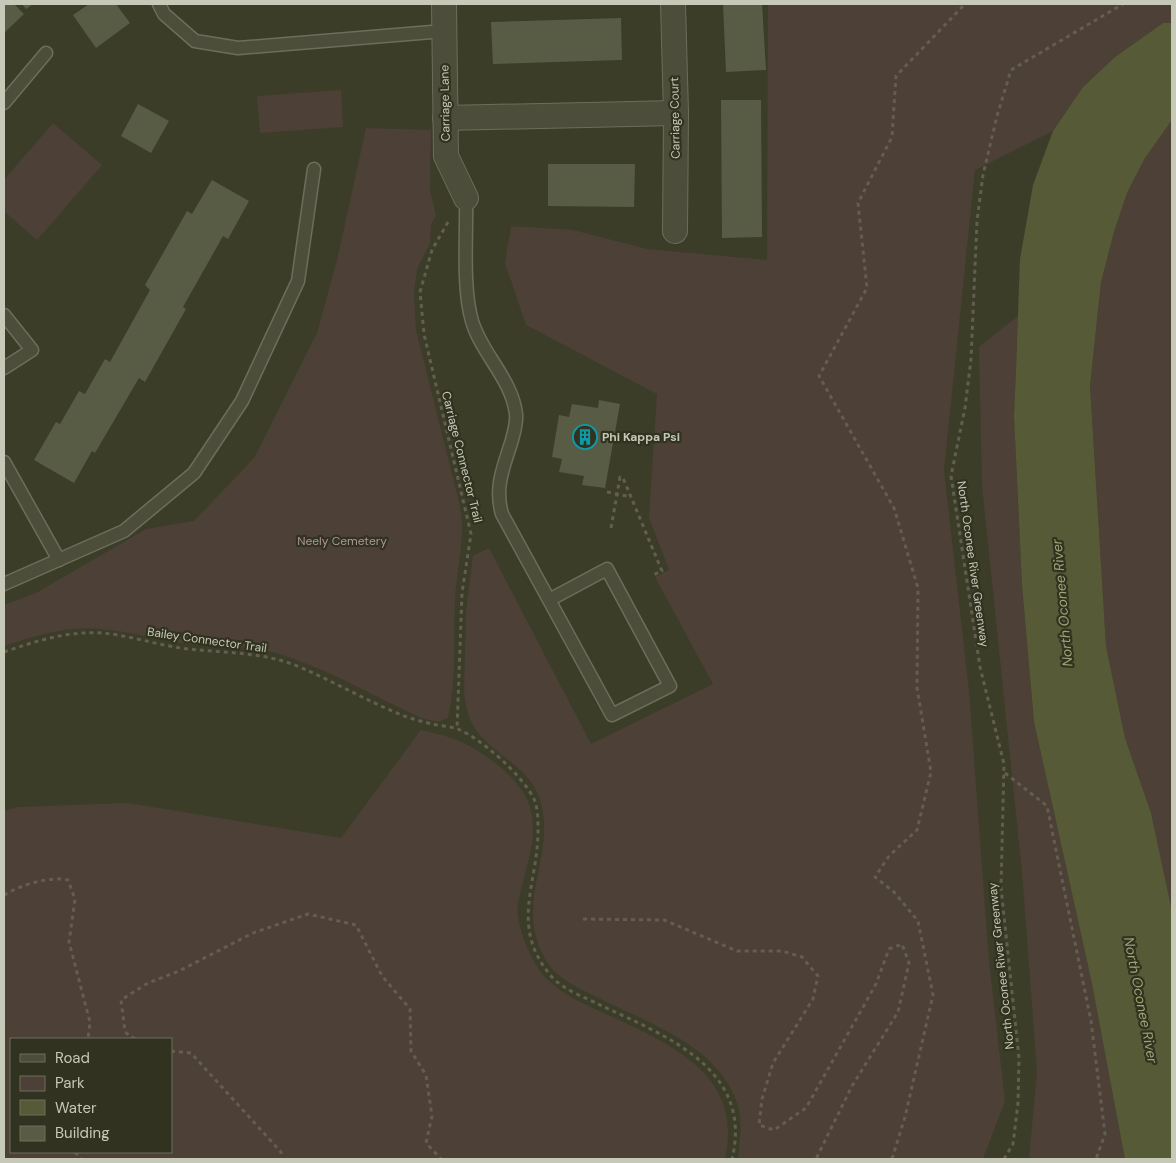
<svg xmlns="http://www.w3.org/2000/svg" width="1176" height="1163" viewBox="0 0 1176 1163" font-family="'DM Sans',sans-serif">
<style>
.green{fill:#4c4037;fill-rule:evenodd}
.water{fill:#565a36}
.building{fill:#595c44}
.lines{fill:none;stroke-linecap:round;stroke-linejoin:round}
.service-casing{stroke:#6c6e5c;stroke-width:15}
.minor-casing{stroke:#6c6e5c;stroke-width:26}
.path{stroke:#635e51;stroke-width:3;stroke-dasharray:4 4;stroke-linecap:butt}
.service{stroke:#4c4e3b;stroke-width:12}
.minor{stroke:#4c4e3b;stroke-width:24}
.labels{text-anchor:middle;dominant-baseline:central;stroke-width:4.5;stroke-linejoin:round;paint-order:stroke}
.street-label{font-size:12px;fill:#c6c8b8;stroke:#313320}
.poi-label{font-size:12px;font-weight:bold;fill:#c6c8b8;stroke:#313320;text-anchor:start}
.park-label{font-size:12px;fill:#b1949b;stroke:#313320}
.water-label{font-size:14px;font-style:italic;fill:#9fa474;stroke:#313320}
</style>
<rect width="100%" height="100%" fill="#3b3d28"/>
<g class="green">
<path d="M 768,4 L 1172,4 L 1172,23 L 1163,23 L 1115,57 L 1083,87 L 1053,131 L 975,170 L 944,470 L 969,691 L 989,961 L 1005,1101 L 983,1159 L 738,1159 C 739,1143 743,1123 738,1106 C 720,1046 650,1024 599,998 C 582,990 561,981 549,965 C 510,905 556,862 541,803 C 533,769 495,756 476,730 C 468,719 465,704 464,691 L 466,612 L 473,556 L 489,548 L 591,744 L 713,684 L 655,577 L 669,570 L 649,518 L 657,394 L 526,325 L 505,263 L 511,226 L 573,230 L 647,249 L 767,260 Z"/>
<polygon points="341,90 343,127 260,133 257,96"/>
<polygon points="1172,120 1172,911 1151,813 1125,738 1106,646 1090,386 1101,282 1114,232 1127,193 1145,158"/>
<polygon points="53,123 102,165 37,240 4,211 4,180"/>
<path d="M 366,128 L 431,130 L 430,189 L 436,216 L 431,224 L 430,244 L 417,269 L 414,294 L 416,330 L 460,506 C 466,544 456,566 455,602 C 453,641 457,679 448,718 L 438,722 L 421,718 C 374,696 326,668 276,653 C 248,645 218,647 190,644 C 151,640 112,625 73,629 C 50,631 26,639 4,646 L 4,605 L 36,593 L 146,529 L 194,521 L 255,457 L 317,333 L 338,256 Z"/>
<polygon points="1018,316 1014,416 1022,585 1034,722 1091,979 1125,1159 1029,1159 1037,1071 1022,872 982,485 979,347"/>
<path d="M 421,730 C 457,738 469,743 499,766 C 539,799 538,828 525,874 C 523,884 519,894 518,904 C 515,922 529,956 540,971 C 560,996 589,1006 617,1019 C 679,1048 743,1079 725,1159 L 4,1159 L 4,811 L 18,807 L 128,803 L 341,838 ZM 11,1039 L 171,1039 L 171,1152 L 11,1152 Z"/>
</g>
<polygon class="water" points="1163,23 1172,23 1172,120 1145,158 1127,193 1114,232 1101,282 1090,386 1106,646 1125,738 1151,813 1172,911 1172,1159 1125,1159 1091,979 1034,722 1022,585 1014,416 1016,369 1020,259 1033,185 1053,131 1083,87 1115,57"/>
<g class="building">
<polygon points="4,4 14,4 24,14 4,33"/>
<polygon points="22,4 33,4 26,9"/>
<polygon points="89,4 116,4 130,23 96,48 73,15"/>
<polygon points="723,4 762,4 766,70 726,72"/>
<polygon points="621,18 622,60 493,64 491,22"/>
<polygon points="721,100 761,100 762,237 722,238"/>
<polygon points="138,104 169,121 151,153 121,136"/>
<polygon points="548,164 635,164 634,207 548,206"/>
<polygon points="212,180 249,201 228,239 223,236 183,307 186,309 145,382 139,378 95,453 92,451 74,483 34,460 56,422 60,424 79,391 85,394 105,359 110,362 150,290 145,285 187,211 192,214"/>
<polygon points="599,400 620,404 605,488 582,485 584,476 559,472 562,459 552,457 559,415 569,417 572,404 598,408"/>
</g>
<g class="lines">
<defs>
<g id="service">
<polyline points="159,4 164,14 195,41 238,48 444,31"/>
<polyline points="4,103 46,53"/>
<path d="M 466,198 C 467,235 462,287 472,321 C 481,353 512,379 516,414 C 517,423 514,432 512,440 C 504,466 494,487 502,514 L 612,715 L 670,686 L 607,569 L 549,600"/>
<polyline points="4,315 32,350 4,368"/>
<polyline points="4,462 59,560"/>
<polyline points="4,584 124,531 194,473 242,401 298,281 314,169"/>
</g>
<g id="minor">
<polyline points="444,4 446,156 466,198"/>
<polyline points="673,4 676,113 675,231"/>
<polyline points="445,118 676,113"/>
</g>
</defs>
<use href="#service" class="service-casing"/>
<use href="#minor" class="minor-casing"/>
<g class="path">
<polyline points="448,222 432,250 420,292 424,334 471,534 462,593 457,729"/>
<polyline points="607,492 631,497"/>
<polyline points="611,528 620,477 623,478 662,571 651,576"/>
<path d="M 4,652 C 36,641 67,631 101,633 C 130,635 159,646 189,649 C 225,653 263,652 297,666 C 331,680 363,699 397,713 C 408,718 420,721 432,724 C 440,726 450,726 458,729 C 483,740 522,775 534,799 C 538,808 538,821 538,830 C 538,885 509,926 551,976 C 562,989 584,997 600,1005 C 666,1036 754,1069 732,1159"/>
<polyline points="1005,773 1047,806 1091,1021 1105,1134 1096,1159"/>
<path d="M 4,895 C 21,885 49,876 68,880 L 75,899 L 69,942 L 90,1022 L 88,1039"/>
<polyline points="583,919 664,920 737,951 782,951 802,957 818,976 813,999 773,1063 762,1099 759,1125 774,1130 806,1108 876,984 889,949 902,944 909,963 898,1012 852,1086 816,1159"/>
<polyline points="135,1039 125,1032 121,1000 148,983 179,971 253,933 308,914 356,925 382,976 410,1009 411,1051 426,1075 432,1116 426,1143 441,1159"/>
<polyline points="171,1051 191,1053 281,1152 281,1159"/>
<polyline points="75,1152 81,1159"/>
<polyline points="892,1159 905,1117 933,995 918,921 894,892 875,877 889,856 917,830 931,772 917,688 918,588 894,508 819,376 867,288 858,203 892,137 896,76 965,4"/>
<polyline points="1004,1159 1013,1144 1018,1103 1019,1058 1001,888 1004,764 980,667 951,476 965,408 971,359 977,221 983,175 997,116 1011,70 1123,4"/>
</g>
<use href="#service" class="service"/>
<use href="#minor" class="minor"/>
</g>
<defs>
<symbol id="building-ring" viewBox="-11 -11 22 22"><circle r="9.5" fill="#313320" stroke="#0f9aa8" stroke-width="1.5"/><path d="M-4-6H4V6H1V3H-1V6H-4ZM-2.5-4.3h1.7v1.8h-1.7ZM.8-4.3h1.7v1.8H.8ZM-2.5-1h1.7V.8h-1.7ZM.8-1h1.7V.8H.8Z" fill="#0f9aa8"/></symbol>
</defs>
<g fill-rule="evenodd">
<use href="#building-ring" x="571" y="423" width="28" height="28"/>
</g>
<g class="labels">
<g class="street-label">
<text transform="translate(445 103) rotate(-91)">Carriage Lane</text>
<text transform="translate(675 118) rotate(-91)">Carriage Court</text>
<text transform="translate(462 457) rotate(76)">Carriage Connector Trail</text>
<text transform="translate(973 564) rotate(82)">North Oconee River Greenway</text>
<text transform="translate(207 640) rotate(8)">Bailey Connector Trail</text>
<text transform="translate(1001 966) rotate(-96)">North Oconee River Greenway</text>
</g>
<g class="poi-label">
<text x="602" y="437">Phi Kappa Psi</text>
</g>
<g class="park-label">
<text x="342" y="541">Neely Cemetery</text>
</g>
<g class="water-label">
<text transform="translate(1062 603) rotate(-95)">North Oconee River</text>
<text transform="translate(1141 1000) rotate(79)">North Oconee River</text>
</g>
</g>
<rect width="1176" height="1163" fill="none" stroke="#c6c8b8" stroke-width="10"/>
<rect x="10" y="1038" width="162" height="115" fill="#313320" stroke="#6d6f5d"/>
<rect x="20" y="1054" width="25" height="8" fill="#4c4e3b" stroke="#6d6f5d"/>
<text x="55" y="1063" font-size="15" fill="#c6c8b8">Road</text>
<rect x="20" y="1076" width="25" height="15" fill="#4c4037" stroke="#6d6f5d"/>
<text x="55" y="1088" font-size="15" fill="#c6c8b8">Park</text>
<rect x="20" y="1100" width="25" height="15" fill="#565a36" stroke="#6d6f5d"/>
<text x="55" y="1113" font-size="15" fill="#c6c8b8">Water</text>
<rect x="20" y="1126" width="25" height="15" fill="#595c44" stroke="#6d6f5d"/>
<text x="55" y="1138" font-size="15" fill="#c6c8b8">Building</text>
</svg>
